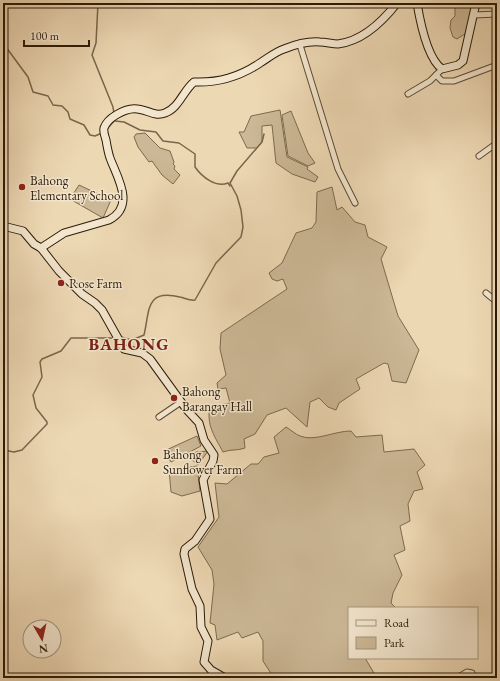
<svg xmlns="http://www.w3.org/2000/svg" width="500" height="681" viewBox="0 0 500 681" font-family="'EB Garamond',serif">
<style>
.green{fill:#ccb896;stroke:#7c6a4e}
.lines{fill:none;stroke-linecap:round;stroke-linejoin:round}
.stream{stroke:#78664b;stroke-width:1.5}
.street-casing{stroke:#5c4a32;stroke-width:7}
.secondary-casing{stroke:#2c1b06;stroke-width:9}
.street{stroke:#f3e6ce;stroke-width:5}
.secondary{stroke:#f3e6ce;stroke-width:7}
.poi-dot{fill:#8f2418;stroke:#f3e6ce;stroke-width:1.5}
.labels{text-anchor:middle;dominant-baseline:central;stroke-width:3;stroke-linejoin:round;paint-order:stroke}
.poi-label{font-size:13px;fill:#2c1b06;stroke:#f3e6ce;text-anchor:start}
.district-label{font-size:17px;font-weight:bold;letter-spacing:1px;fill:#7a1f14;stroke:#f3e6ce}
</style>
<rect width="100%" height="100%" fill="#edd8b4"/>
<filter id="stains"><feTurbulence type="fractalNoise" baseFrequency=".005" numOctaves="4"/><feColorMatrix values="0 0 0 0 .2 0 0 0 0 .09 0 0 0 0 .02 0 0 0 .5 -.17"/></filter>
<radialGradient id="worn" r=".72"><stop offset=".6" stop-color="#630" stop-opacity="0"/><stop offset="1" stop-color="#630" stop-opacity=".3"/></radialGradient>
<g class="green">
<polygon points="455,3 475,3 465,34 457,39 453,37 450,28 451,20 455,16"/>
<polygon points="280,110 287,157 308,167 307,169 318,177 315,182 292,174 276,163 272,125 262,126 262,142 257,148 247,148 239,132 244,132 251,116"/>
<polygon points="291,111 308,153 315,163 308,166 288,156 282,115"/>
<polygon points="145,133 160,148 170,151 174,162 173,164 175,166 174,169 180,175 173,184 162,175 152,161 149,162 138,147 134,137 136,134"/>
<polygon points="79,185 111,200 103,218 70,199"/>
<path d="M 332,187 L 337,210 L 342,207 L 355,222 L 365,225 L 368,237 L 387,247 L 381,259 L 398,316 L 419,350 L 406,383 L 392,381 L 388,364 L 384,363 L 356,379 L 360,389 L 339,403 L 336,410 L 328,407 L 319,398 L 310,402 L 307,427 L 286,408 L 267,415 L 255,434 L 244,439 L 245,448 C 237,451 231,449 223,452 C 215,437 206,425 210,407 L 230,403 L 226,388 L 218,389 L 217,383 L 226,375 L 220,349 L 221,333 L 287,289 L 283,279 L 277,281 L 272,279 L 269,273 L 282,263 L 296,233 L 312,228 L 316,222 L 317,192 Z"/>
<path d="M 286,427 C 291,430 295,434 300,436 C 315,442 334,431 351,431 L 356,437 L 382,435 L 384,452 L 414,449 L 425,465 L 417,472 L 423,489 L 414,491 L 408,504 L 410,521 L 400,526 L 405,550 L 394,555 L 402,575 L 393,593 L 391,603 L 396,608 L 349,608 L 349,658 L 365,658 L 374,673 L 369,678 L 280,678 L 278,676 L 274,678 L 263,661 L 263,641 L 258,632 L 242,638 L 238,632 L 217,640 L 215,625 L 210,623 L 214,584 L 212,570 L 198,547 L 219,517 L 215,483 L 227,484 L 251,464 L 258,464 L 264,457 L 279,453 L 274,437 Z"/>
<polygon points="197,436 201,446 171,462 164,451"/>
<polygon points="208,451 198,465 189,457 196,452"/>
<polygon points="197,466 200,491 182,496 171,492 169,470"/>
</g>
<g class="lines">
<g class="stream">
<polyline points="98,3 96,43 92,55 113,107 114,114"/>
<polyline points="3,43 28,77 33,92 48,96 53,105 62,106 68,112 70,119 84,125 90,135 95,136 102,133"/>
<path d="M 115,121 L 124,122 L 140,130 L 156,132 L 163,141 L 179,143 L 195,154 L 195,167 C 202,177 216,188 228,183 L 230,186"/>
<polyline points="108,128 114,121"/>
<path d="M 121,337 L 132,340 L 144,335 C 150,310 145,289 180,297 C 185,298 190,301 195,300 L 216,263 L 241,237 L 243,227 L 241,210 L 237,196 L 230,183 L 237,171 L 262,142 L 264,134"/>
<polyline points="3,450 14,452 22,450 47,424 47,422 36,408 33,395 42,377 40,362 42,359 61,351 71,338 115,338"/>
</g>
<defs>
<g id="street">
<polyline points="474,15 497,14"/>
<polyline points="300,45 338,169 355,203"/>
<polyline points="436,75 442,81 454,81 497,65"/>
<polyline points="408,94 430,81 442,69"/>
<polyline points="479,156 497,143"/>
<polyline points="486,293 497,302"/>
<polyline points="159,417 181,402"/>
<polyline points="457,678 467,672 472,673 474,678"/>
</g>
<g id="secondary">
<path d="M 417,3 C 420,21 427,58 442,69 L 458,65 L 463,61 L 476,3"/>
<polyline points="3,226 23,231 34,244 41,248"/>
<polyline points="41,248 59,271 82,294 95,303 102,310 124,349 142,353 150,359 187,410 199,423 204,440 214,455 213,461 203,480 210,519 195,541 185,549 184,554 192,589 200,606 201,627 208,641 204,662 211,670 225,678"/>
<path d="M 41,248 L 64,233 L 109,220 C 136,206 117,177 110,158 C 108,152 107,146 106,140 C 105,136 103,132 104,128 C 106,122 111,118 116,115 C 141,99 149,119 165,113 C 179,108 183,91 194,82 C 219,83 239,77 260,63 C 268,58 275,52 284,49 C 294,45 308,41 320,42 C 326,42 332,44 338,44 C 362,41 383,21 397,3"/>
</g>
</defs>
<use href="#street" class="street-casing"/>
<use href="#secondary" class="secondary-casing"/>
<use href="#street" class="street"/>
<use href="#secondary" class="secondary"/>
</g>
<g class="poi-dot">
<circle cx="22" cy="187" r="4"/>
<circle cx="61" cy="283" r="4"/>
<circle cx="174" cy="398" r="4"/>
<circle cx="155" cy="461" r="4"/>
</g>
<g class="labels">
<g class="poi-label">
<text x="30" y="180">Bahong<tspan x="30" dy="15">Elementary School</tspan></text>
<text x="69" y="283">Rose Farm</text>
<text x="182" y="391">Bahong<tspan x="182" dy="15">Barangay Hall</tspan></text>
<text x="163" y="454">Bahong<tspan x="163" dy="15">Sunflower Farm</tspan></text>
</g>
<g class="district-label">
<text x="129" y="344">BAHONG</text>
</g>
</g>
<rect width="500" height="681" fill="none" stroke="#edd8b4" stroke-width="16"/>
<rect x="4" y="4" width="492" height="673" fill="none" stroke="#2c1b06" stroke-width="2"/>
<rect x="8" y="8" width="484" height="665" fill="none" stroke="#2c1b06"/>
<rect x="348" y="607" width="130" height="52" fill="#f3e6ce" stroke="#a3957e"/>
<rect x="356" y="620" width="20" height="6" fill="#f3e6ce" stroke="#a3957e"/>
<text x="384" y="627" font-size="12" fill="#2c1b06">Road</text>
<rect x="356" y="637" width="20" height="12" fill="#ccb896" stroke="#a3957e"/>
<text x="384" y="647" font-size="12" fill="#2c1b06">Park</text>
<g transform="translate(42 639) rotate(171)"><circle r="19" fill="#f3e6ce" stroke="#a3957e"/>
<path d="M0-3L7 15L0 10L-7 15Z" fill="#8f2418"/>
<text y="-6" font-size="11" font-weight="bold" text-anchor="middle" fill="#2c1b06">N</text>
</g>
<path d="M24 40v6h65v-6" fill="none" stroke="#2c1b06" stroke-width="2"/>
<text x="30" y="40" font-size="12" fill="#2c1b06" stroke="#f3e6ce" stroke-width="3" paint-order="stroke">100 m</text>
<rect width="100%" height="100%" filter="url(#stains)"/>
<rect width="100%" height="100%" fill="url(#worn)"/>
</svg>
